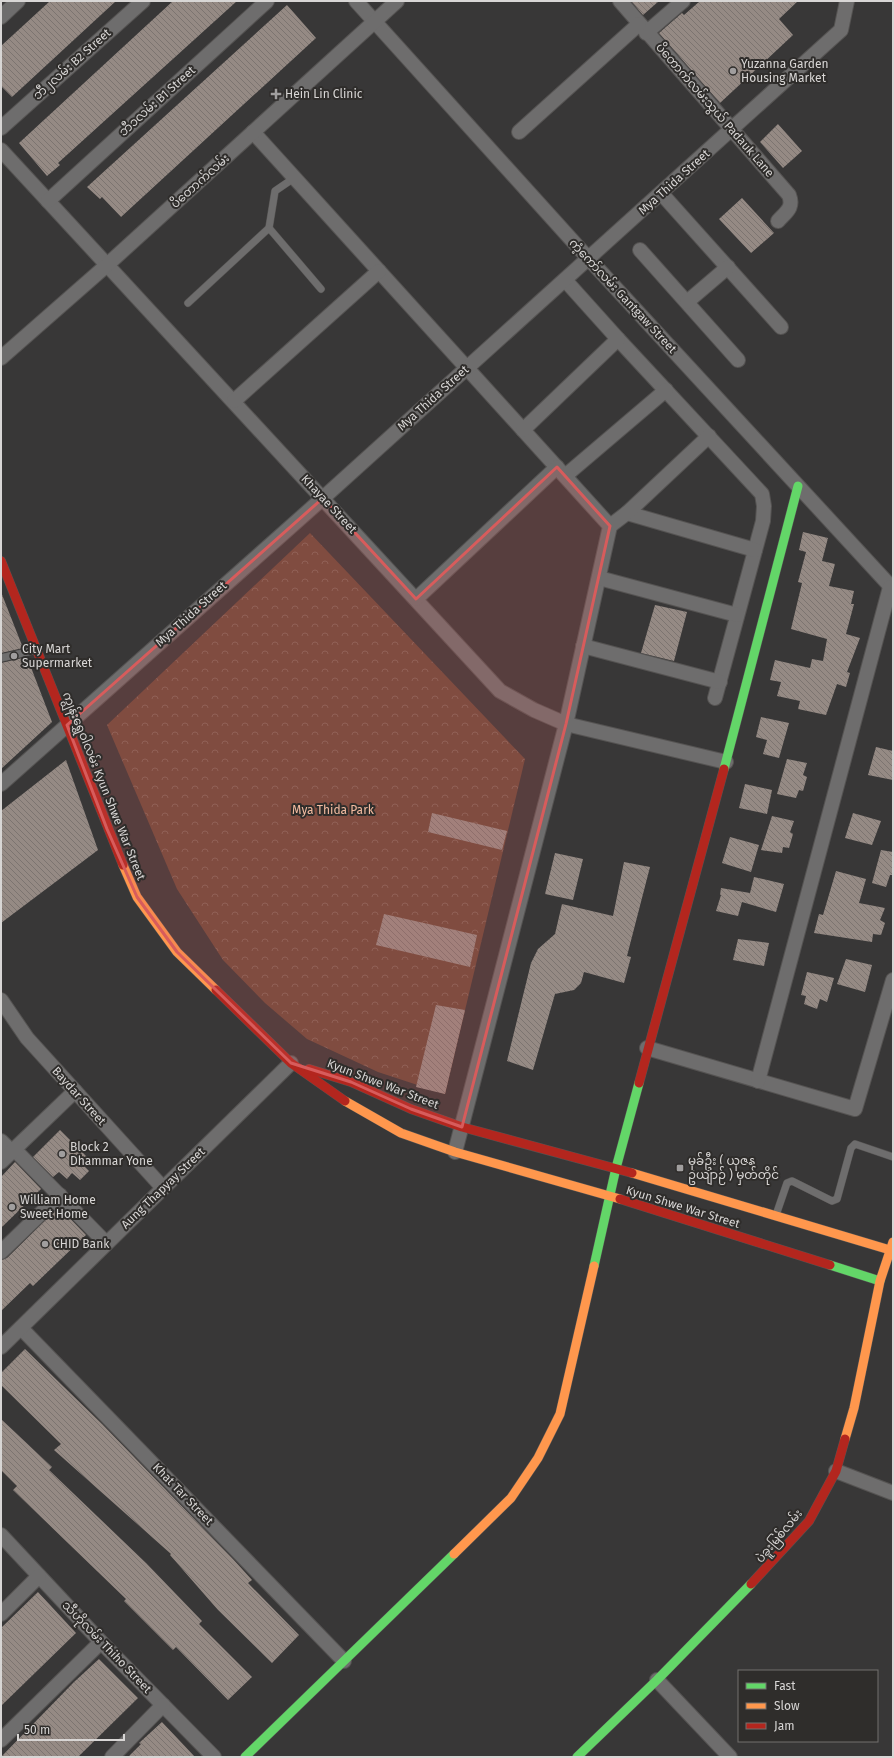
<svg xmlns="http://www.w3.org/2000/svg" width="894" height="1758" viewBox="0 0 894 1758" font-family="'Fira Sans','Noto Sans Myanmar',sans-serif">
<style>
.park{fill:url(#park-crowns)}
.building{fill:url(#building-back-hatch)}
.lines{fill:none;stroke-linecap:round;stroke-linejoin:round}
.lane-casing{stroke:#555352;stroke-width:8}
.street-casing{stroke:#555352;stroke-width:16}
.fast-casing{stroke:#555352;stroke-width:10}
.slow-casing{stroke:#555352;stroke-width:10}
.jam-casing{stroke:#555352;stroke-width:10}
.lane{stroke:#6e6d6d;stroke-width:7}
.street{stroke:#6e6d6d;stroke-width:14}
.fast{stroke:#63d668;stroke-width:9}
.slow{stroke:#ff974d;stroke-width:9}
.jam{stroke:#b3261e;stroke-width:9}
.marked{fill:#d75c5c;fill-opacity:0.2;stroke:#d75c5c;stroke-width:3;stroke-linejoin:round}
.poi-dot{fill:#a09e9e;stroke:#2f2d2b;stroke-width:1.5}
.labels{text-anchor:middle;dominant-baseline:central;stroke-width:4;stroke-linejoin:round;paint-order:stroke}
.street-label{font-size:12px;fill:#d8d6d5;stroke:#2f2d2b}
.poi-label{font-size:12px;fill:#d8d6d5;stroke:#2f2d2b;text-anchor:start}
.park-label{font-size:12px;fill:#f4bca1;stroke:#2f2d2b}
</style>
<defs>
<pattern id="park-crowns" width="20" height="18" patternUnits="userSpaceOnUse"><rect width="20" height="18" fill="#6b493a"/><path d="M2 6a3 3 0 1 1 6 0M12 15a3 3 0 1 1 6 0" fill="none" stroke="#7f6256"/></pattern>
<pattern id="building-back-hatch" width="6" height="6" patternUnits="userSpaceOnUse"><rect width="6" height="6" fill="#958a84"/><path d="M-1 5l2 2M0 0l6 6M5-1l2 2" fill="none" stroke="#7c7470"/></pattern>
</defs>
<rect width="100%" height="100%" fill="#383737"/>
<polygon class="park" points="310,533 525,759 445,1094 378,1072 307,1039 265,1003 223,960 177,889 107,725"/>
<g class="building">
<polygon points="50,1 116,1 12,97 1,86 1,46"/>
<polygon points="173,1 237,1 58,163 60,165 47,176 19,143"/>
<polygon points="631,1 659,1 643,15"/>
<polygon points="700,1 798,1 779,19 793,35 720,103 659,33 682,13 684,15"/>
<polygon points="287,5 316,38 121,217 102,197 100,199 87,187"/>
<polygon points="778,124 802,151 783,168 760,142"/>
<polygon points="742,198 774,233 751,253 719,219"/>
<polygon points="803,532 828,538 822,561 835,564 829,586 854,591 851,604 854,604 846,634 860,638 847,672 850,673 846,687 837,684 826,715 798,709 800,701 777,696 781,682 770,680 775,660 810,668 812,659 823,661 827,639 791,629 802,583 798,582 806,552 799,550"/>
<polygon points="1,592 23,648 1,653"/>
<polygon points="655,605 687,612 674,661 641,653"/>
<polygon points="27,657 52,722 1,769 1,663"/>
<polygon points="761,717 789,723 779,758 763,754 767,740 756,737"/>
<polygon points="876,747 893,751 893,780 868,775"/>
<polygon points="787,759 807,763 803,775 807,777 803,791 799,790 796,798 777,794"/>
<polygon points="66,760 98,850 1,923 1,811"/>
<polygon points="745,784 772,790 767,814 739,808"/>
<polygon points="432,813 507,831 502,850 428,832"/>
<polygon points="853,813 881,821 872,845 845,838"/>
<polygon points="772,816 794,821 790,832 793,834 789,848 783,847 782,853 761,850"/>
<polygon points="730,837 759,845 751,872 722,863"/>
<polygon points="881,850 893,852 893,875 890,875 886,887 872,883"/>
<polygon points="555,853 583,859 573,900 545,894"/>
<polygon points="624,862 650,867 627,956 631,957 624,983 584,972 581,983 574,990 555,994 533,1070 507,1061 531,963 538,949 555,934 562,904 613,916"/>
<polygon points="836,871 866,879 859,903 885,908 880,920 885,923 881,935 873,934 872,942 814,933 819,914 823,915"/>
<polygon points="754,877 784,884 776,912 742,902 738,916 716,911 721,895 720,895 721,888 750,893"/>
<polygon points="384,914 477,935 470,967 376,945"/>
<polygon points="738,939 769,943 764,966 733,960"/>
<polygon points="846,959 872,965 865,992 837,984"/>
<polygon points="807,972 834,978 827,1002 820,999 817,1009 804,1004 806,996 801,995"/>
<polygon points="436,1005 465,1010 445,1094 416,1087"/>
<polygon points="60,1130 87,1157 81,1163 89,1171 80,1180 72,1173 67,1179 59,1172 53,1177 33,1157"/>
<polygon points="15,1162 41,1189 1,1228 1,1177"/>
<polygon points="59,1207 86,1235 33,1286 30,1283 1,1311 1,1260 7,1258"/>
<polygon points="25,1349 102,1424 233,1559 252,1580 248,1583 299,1635 272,1663 218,1610 170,1555 171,1554 54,1450 61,1444 1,1385 1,1373"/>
<polygon points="1,1419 52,1467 49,1470 146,1563 202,1621 199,1624 252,1677 228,1700 176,1647 173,1650 124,1601 126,1599 13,1490 17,1486 1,1470"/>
<polygon points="38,1592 76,1633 1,1706 1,1628"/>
<polygon points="99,1659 138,1698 78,1757 1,1757 74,1682"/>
<polygon points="162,1722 195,1757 128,1757 141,1744 139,1743"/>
</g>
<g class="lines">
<defs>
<g id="lane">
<polyline points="269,228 275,191 294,178"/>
<polyline points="188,303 269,228 321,289"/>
<polyline points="1,658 36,650"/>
<polyline points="776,1215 787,1183 792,1181 832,1201 837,1199 851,1148 855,1144 893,1157"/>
</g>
<g id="street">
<polyline points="356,1 588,258 893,589"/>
<path d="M 620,1 L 789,195 C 794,208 786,212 778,221"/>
<polyline points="1,17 18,1"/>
<polyline points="646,33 683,1"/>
<polyline points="1,128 143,1"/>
<polyline points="253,132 610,526 566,724 455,1152"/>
<polyline points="519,132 639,24"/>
<polyline points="1,150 500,691 534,710 566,724 726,762"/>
<polyline points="661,193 781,327"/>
<polyline points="48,201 267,1"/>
<polyline points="640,250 738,360"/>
<polyline points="687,302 728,267"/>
<polyline points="618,339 762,494 764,506 763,521 715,698"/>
<polyline points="1,358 107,265 397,1"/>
<polyline points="234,401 379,271"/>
<polyline points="523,430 618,339 565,280"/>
<polyline points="565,476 666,390"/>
<polyline points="627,513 755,550"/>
<polyline points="610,526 627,513 709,436"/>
<polyline points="599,578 737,615"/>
<polyline points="416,599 557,467"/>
<polyline points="583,646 720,682"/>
<polyline points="1,784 323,498 841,30 847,1"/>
<polyline points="1,1000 27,1038 163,1188"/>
<polyline points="647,1048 855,1109 893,980"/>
<polyline points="758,1081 890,587"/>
<polyline points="1,1141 12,1152"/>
<polyline points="15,1150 106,1243"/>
<polyline points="1,1162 75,1091"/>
<polyline points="1,1252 60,1195"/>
<polyline points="21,1328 344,1661"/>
<polyline points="1,1347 291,1063"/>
<polyline points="836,1471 893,1493"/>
<polyline points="1,1535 101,1642 214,1757"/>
<polyline points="1,1614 39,1576"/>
<polyline points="657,1680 730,1757"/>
<polyline points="1,1740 101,1642"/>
<polyline points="112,1757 163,1705"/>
</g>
<g id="fast">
<polyline points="724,769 798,486"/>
<polyline points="830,1265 880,1281"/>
<polyline points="594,1266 616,1168 639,1083"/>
<polyline points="245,1757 454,1554"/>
<polyline points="577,1757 657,1680 751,1584"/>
</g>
<g id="slow">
<polyline points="123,865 137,897 177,952 216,990"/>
<polyline points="345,1101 401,1133 455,1152 620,1199"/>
<polyline points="632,1173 890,1250"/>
<polyline points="845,1439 854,1408 880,1281 893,1242"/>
<polyline points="454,1554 511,1498 538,1458 560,1414 594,1266"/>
</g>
<g id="jam">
<polyline points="1,561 123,865"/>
<polyline points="216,990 291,1063 345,1101"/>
<polyline points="309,1069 351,1082 411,1109 462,1127 632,1173"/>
<polyline points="639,1083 724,769"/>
<polyline points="620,1199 830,1265"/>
<polyline points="751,1584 809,1521 836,1471 845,1439"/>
</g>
</defs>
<use href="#lane" class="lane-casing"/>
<use href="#street" class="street-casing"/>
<use href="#fast" class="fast-casing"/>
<use href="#slow" class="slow-casing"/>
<use href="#jam" class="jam-casing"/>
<use href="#lane" class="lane"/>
<use href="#street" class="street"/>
<use href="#fast" class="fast"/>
<use href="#slow" class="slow"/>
<use href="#jam" class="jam"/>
</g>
<path class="marked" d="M 557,467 L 610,526 L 566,724 L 462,1127 L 411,1109 L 351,1082 L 291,1063 L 177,952 L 137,897 L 107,829 L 67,725 L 323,498 L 416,599 Z"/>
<g class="poi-dot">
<circle cx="733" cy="71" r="4"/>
<path d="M274 88h4v4h4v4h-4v4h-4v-4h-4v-4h4z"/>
<circle cx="14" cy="656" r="4"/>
<circle cx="62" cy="1154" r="4"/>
<rect x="676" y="1164" width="8" height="8" rx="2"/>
<circle cx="12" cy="1207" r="4"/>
<circle cx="45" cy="1244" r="4"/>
</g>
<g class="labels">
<g class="street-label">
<text transform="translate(72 64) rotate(-42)">ဘီ၂လမ်း B2 Street</text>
<text transform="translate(157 101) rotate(-42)">ဘီ၁လမ်း B1 Street</text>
<text transform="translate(715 110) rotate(49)">ပိတောက်လမ်းသွယ် Padauk Lane</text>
<text transform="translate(200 181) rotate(-42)">ပိတောက်လမ်း</text>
<text transform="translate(674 182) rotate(-42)">Mya Thida Street</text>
<text transform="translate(623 296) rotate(47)">ကံ့ကော်လမ်း Gantgaw Street</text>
<text transform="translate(433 398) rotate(-42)">Mya Thida Street</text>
<text transform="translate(329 504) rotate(47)">Khayae Street</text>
<text transform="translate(191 614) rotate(-42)">Mya Thida Street</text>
<text transform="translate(104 786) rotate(68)">ကျွန်းရွှေဝါလမ်း Kyun Shwe War Street</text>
<text transform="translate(383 1084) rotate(21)">Kyun Shwe War Street</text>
<text transform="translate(79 1096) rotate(48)">Baydar Street</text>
<text transform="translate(163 1188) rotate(-44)">Aung Thapyay Street</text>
<text transform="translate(683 1207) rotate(17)">Kyun Shwe War Street</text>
<text transform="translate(183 1494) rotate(46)">Khat Tar Street</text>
<text transform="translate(779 1536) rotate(-50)">ပဲခူးမြစ်လမ်း</text>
<text transform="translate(107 1647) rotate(46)">သီဟိုလမ်း Thiho Street</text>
</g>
<g class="poi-label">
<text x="741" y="64">Yuzanna Garden<tspan x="741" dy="14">Housing Market</tspan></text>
<text x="285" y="94">Hein Lin Clinic</text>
<text x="22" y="649">City Mart<tspan x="22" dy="14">Supermarket</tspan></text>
<text x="70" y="1147">Block 2<tspan x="70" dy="14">Dhammar Yone</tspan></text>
<text x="688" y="1161">မုခ်ဦး ( ယုဇန<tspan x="688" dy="14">ဥယျာဉ် ) မှတ်တိုင်</tspan></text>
<text x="20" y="1200">William Home<tspan x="20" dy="14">Sweet Home</tspan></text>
<text x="53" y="1244">CHID Bank</text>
</g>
<g class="park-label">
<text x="333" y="810">Mya Thida Park</text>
</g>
</g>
<rect width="894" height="1758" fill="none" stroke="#d8d6d5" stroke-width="4"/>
<rect x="738" y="1670" width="140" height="72" fill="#2f2d2b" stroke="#73716f"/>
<rect x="746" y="1683" width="20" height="6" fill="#63d668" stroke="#73716f"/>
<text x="774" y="1690" font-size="12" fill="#d8d6d5">Fast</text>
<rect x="746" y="1703" width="20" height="6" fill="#ff974d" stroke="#73716f"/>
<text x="774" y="1710" font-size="12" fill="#d8d6d5">Slow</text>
<rect x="746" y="1723" width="20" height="6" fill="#b3261e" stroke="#73716f"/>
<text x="774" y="1730" font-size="12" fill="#d8d6d5">Jam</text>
<path d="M18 1734v6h106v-6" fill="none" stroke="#d8d6d5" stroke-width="2"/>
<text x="24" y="1734" font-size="12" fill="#d8d6d5" stroke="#2f2d2b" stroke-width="3" paint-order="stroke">50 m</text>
</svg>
